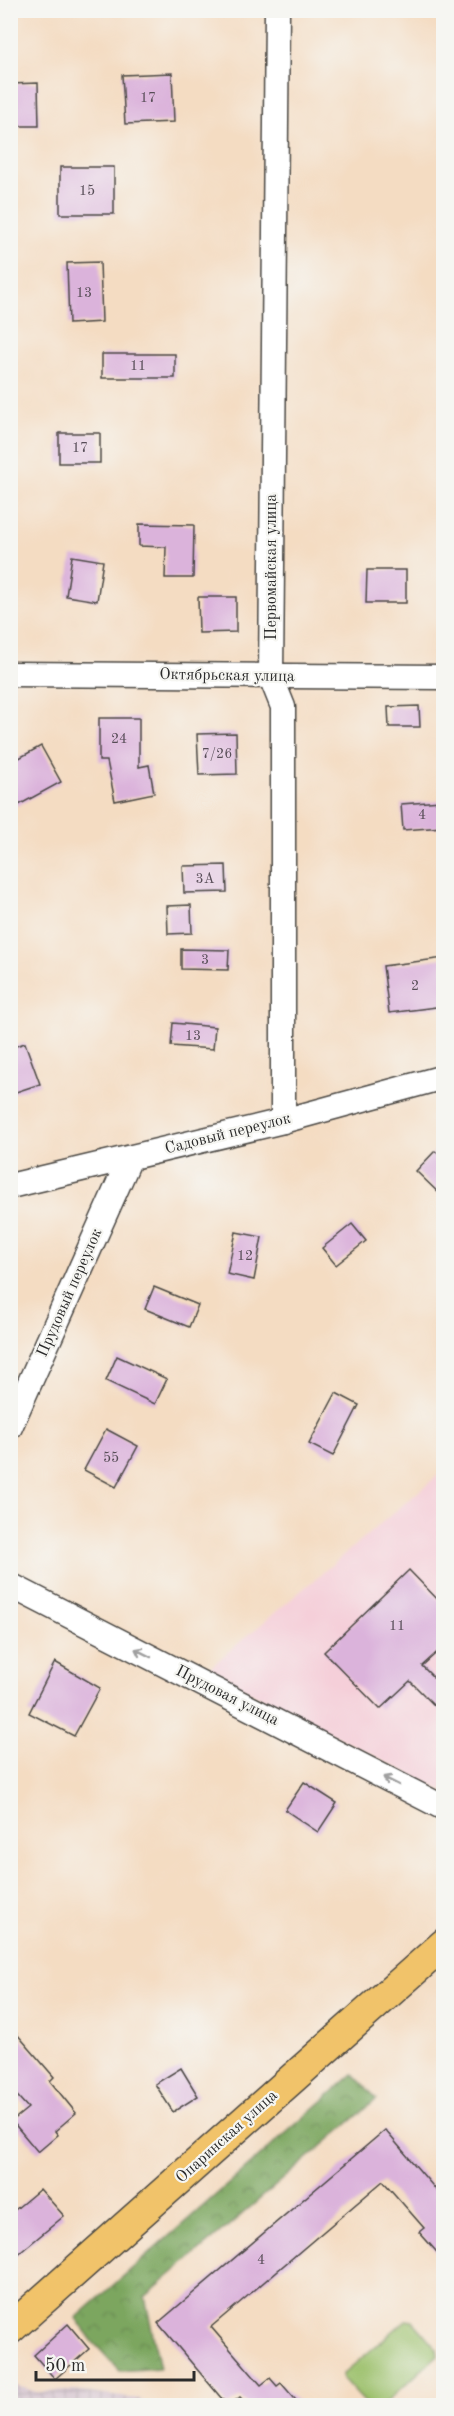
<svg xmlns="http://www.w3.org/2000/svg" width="454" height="2416" viewBox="0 0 454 2416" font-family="'Old Standard TT',serif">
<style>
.built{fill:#f5cfd9}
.industrial{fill:url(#industrial-grid)}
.grass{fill:#9bc06b;stroke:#63764b;stroke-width:1.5}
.forest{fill:url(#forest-crowns);stroke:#546845;stroke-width:1.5}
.building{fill:#dbb3db}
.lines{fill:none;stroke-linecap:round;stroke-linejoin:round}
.minor-casing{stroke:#494642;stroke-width:27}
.major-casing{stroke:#494642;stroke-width:33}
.minor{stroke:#fff;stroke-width:24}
.major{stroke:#f1c36a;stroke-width:30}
.oneway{stroke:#a0a0a0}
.labels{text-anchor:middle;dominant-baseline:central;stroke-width:4.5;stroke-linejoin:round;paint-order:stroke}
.number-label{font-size:14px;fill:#574d57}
.street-label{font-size:16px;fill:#2b2b2b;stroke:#f6f6f2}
</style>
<defs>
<pattern id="industrial-grid" width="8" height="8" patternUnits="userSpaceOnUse" patternTransform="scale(1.5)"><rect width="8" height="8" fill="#d1bdcb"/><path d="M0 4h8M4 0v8" fill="none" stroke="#aa9aa5"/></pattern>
<pattern id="forest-crowns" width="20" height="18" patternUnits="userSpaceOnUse" patternTransform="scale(1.5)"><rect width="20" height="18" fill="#7ca65f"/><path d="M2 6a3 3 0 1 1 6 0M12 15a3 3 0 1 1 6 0" fill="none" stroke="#66874f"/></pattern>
</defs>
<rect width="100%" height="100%" fill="#f6f6f2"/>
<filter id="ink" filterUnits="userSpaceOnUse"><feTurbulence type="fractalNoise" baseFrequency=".0167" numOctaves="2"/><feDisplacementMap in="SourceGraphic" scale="12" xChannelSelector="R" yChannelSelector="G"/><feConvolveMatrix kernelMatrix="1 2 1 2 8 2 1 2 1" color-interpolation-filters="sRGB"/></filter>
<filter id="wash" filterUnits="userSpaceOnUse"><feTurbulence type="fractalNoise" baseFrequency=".008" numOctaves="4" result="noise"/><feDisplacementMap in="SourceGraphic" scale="24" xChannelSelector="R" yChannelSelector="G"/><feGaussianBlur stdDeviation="1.35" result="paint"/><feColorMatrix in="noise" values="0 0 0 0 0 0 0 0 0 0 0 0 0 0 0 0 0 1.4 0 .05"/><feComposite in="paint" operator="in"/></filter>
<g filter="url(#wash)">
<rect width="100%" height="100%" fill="#f4dcc2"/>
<polygon class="built" points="443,1471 443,1791 207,1670"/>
<polygon class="industrial" points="10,2384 37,2392 73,2391 139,2399 147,2405 11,2405"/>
<polygon class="grass" points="406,2320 413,2321 437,2349 438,2355 383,2405 367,2405 343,2379 343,2374"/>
<polygon class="forest" points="353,2074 377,2099 145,2297 160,2368 120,2371 93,2342 76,2318"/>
<g id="blocks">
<g class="building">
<polygon points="172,73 174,122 125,124 122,75"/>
<polygon points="38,83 39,126 10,126 10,84"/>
<rect x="60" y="167" width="54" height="47"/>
<polygon points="100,262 102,322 69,324 67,263"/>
<rect x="102" y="354" width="73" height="24"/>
<rect x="59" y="433" width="41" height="30"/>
<polygon points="139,524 194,525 193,578 165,578 166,547 139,546"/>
<polygon points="72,556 103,561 97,601 66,596"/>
<polygon points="367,570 406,570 406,603 366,603"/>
<polygon points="198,597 236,597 236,632 199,633"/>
<polygon points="419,706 420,727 389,727 388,707"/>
<polygon points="99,718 139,718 139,767 149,765 154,793 115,801 107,761 99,761"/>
<polygon points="236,733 237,774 199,775 197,734"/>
<polygon points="41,746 61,782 17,806 10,795 10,763"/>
<polygon points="441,801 443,827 403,830 401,804"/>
<polygon points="226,865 227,892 184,893 183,866"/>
<polygon points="191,905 192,933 168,934 167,906"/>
<polygon points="181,949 229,950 228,970 181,969"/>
<polygon points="444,958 444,1006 389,1013 383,966"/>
<polygon points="173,1023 215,1027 213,1049 171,1046"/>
<polygon points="25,1043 40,1084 10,1094 10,1048"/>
<polygon points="435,1151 444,1159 444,1198 416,1171"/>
<polygon points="352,1224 366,1241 336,1265 322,1248"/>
<polygon points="236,1232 262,1237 254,1280 227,1274"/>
<polygon points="154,1287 198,1305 189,1327 145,1309"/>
<polygon points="117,1356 167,1379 155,1404 106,1381"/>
<polygon points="336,1393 359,1405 333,1456 309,1444"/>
<polygon points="106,1429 138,1446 116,1487 84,1470"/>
<polygon points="409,1570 444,1606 444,1646 422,1666 444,1688 444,1715 410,1681 380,1709 324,1652"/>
<polygon points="55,1662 100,1688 74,1736 29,1713"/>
<polygon points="304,1782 337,1803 318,1832 285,1810"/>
<polygon points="10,2026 54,2077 50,2081 76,2113 55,2131 58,2135 38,2152 12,2121 28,2108 10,2088"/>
<polygon points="181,2068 198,2096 173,2112 155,2084"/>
<polygon points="385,2130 444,2199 444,2260 419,2232 424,2228 383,2181 211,2327 261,2385 270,2378 277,2386 281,2383 301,2406 248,2406 240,2397 228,2406 158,2323"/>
<polygon points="40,2189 64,2216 10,2261 10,2214"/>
<polygon points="68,2324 89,2349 55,2379 34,2355"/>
</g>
</g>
</g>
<g filter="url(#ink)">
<use href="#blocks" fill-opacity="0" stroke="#494642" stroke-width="1.5"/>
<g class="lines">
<defs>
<g id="minor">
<polyline points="277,10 271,677 283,707 283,1121"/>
<polyline points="10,674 444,677"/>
<polyline points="10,1186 283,1121 444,1077"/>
<polyline points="10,1427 130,1158"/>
<polyline points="10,1585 444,1808"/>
</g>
<polyline id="major" points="10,2329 444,1944"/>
</defs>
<use href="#minor" class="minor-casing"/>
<use href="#major" class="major-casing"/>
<use href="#minor" class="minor"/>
<use href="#major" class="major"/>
</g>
<defs><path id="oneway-shaft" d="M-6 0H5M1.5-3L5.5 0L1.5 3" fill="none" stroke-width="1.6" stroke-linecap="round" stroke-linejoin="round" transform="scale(1.5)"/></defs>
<g class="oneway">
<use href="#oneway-shaft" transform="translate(143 1653) rotate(-153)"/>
<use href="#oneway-shaft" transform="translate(391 1781) rotate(-153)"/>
</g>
</g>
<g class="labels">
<g class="number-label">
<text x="148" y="98">17</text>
<text x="87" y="191">15</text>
<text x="84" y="293">13</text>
<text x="138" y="366">11</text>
<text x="80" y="448">17</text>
<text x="119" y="739">24</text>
<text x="217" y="754">7/26</text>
<text x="422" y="815">4</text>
<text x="205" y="879">3А</text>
<text x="205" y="960">3</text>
<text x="415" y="986">2</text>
<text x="193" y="1036">13</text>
<text x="245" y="1256">12</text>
<text x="111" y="1458">55</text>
<text x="397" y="1626">11</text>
<text x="261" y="2260">4</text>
</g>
<g class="street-label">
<text transform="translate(272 567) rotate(-90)">Первомайская улица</text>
<text transform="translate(227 676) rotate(1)">Октябрьская улица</text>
<text transform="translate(228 1134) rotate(-14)">Садовый переулок</text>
<text transform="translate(70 1293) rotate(-66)">Прудовый переулок</text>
<text transform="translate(227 1696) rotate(27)">Прудовая улица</text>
<text transform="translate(227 2137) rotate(-42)">Опаринская улица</text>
</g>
</g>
<rect width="454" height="2416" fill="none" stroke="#f6f6f2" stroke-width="36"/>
<path d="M36 2371v9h158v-9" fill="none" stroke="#2b2b2b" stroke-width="3"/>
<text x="45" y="2371" font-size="18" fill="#2b2b2b" stroke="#f6f6f2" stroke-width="4.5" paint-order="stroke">50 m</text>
</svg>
